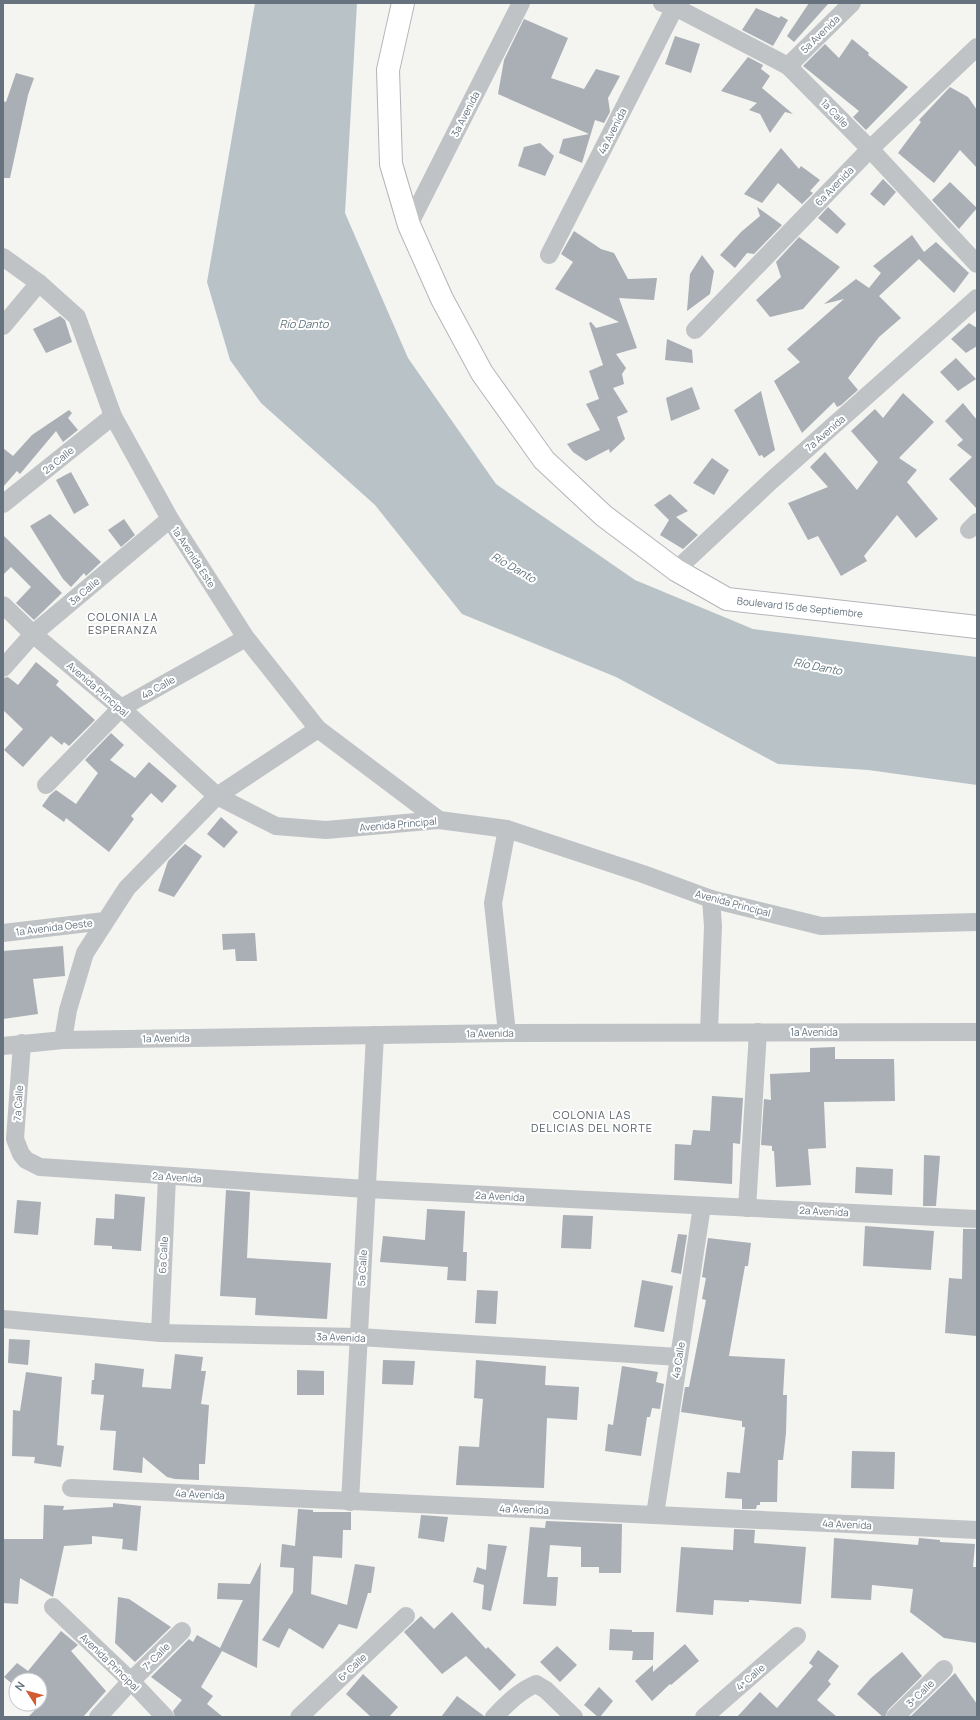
<svg xmlns="http://www.w3.org/2000/svg" width="980" height="1720" viewBox="0 0 980 1720" font-family="Manrope,sans-serif">
<style>
.water{fill:#b9c3c7}
.building{fill:#a9afb4}
.lines{fill:none;stroke-linecap:round;stroke-linejoin:round}
.secondary-casing{stroke:#b2b6ba;stroke-width:24}
.street{stroke:#c0c3c6;stroke-width:18}
.secondary{stroke:#fff;stroke-width:22}
.labels{text-anchor:middle;dominant-baseline:central;stroke-width:4;stroke-linejoin:round;paint-order:stroke}
.street-label{font-size:10px;fill:#66737f;stroke:#fff}
.water-label{font-size:11px;font-style:italic;fill:#61747c;stroke:#fff}
.neighbourhood-label{font-size:11px;letter-spacing:1px;fill:#535c65;stroke:#fff}
</style>
<rect width="100%" height="100%" fill="#f4f4f1"/>
<polygon class="water" points="255,3 357,3 345,213 408,358 496,484 635,580 753,629 977,657 977,785 868,770 778,764 616,677 462,614 375,505 261,403 230,360 207,282"/>
<g class="building">
<polygon points="809,3 829,3 794,42 787,36"/>
<polygon points="756,8 779,18 781,16 788,20 773,46 742,30"/>
<polygon points="524,19 568,38 551,78 584,89 596,69 620,76 608,98 610,112 604,123 595,120 582,163 559,153 563,139 589,134 498,94 504,60"/>
<polygon points="675,36 700,44 691,73 665,64"/>
<polygon points="852,39 869,53 868,55 908,87 866,130 853,117 859,111 803,66 825,44 839,58"/>
<polygon points="748,57 763,65 761,69 770,76 762,88 793,114 785,112 770,133 760,114 749,110 757,103 721,91"/>
<polygon points="16,73 34,78 28,95 10,178 3,178 3,101 6,102"/>
<polygon points="950,87 968,97 977,110 977,168 960,150 934,183 898,153 921,122 919,120"/>
<polygon points="540,143 554,156 545,176 518,166 524,147"/>
<polygon points="781,148 799,169 801,166 820,180 810,191 813,193 802,204 778,183 762,203 744,194"/>
<polygon points="883,179 896,192 884,206 870,194"/>
<polygon points="950,182 977,208 959,229 932,200"/>
<polygon points="757,207 782,225 754,254 747,253 735,268 720,255 741,232 760,216"/>
<polygon points="828,207 846,224 837,234 818,218"/>
<polygon points="574,231 601,249 614,253 628,279 657,278 654,300 619,298 637,348 616,354 626,368 622,374 624,384 613,388 628,412 617,417 625,439 610,453 609,449 586,461 573,452 567,444 600,430 586,404 599,399 589,371 603,365 589,323 591,322 596,328 619,322 555,289 573,262 561,254"/>
<polygon points="912,235 924,252 936,242 969,273 954,293 919,259 879,296 901,318 879,337 848,378 858,390 841,405 837,407 834,402 802,433 774,381 800,362 787,349 844,299 824,304 856,279 869,288 881,273 873,266"/>
<polygon points="799,237 840,267 803,309 770,317 756,300 781,277 776,262"/>
<polygon points="702,255 714,271 710,294 687,311 690,274"/>
<polygon points="60,316 65,320 72,342 46,353 33,329"/>
<polygon points="969,323 977,328 977,346 966,353 951,339"/>
<polygon points="667,339 692,350 693,363 665,360"/>
<polygon points="956,358 976,379 958,391 940,372"/>
<polygon points="692,387 700,409 671,421 666,398"/>
<polygon points="761,391 775,450 764,458 762,455 759,456 734,410"/>
<polygon points="903,393 934,422 899,458 917,470 907,482 938,519 916,538 897,515 864,556 867,561 841,576 818,536 808,540 788,503 828,487 810,467 825,452 857,490 878,462 851,431 875,409 883,418"/>
<polygon points="963,403 977,420 977,509 949,479 972,457 957,445 963,440 945,421"/>
<polygon points="69,410 72,413 68,418 78,430 63,442 56,431 20,474 17,471 3,487 3,448 13,456 32,435"/>
<polygon points="712,458 729,470 714,495 693,483"/>
<polygon points="71,472 89,505 74,514 56,480"/>
<polygon points="670,494 688,511 676,517 698,535 683,549 660,535 669,520 654,505"/>
<polygon points="50,514 101,562 86,576 84,573 71,587 63,579 30,526"/>
<polygon points="124,519 135,535 121,547 108,530"/>
<polygon points="3,535 62,593 34,620 16,603 31,587 11,567 3,575"/>
<polygon points="36,662 59,681 56,685 95,720 69,746 64,742 62,745 51,736 23,767 4,750 23,729 3,710 3,678 8,677 18,685"/>
<polygon points="111,733 124,745 110,760 135,778 149,762 177,786 162,803 151,793 131,816 134,819 109,852 66,818 64,822 42,806 50,795 56,790 76,804 98,773 85,760"/>
<polygon points="221,817 238,832 224,848 207,834"/>
<polygon points="185,844 202,856 174,897 158,891 168,861"/>
<polygon points="255,933 257,961 236,961 235,949 223,950 222,934"/>
<polygon points="63,946 65,976 33,979 38,1014 3,1019 3,951"/>
<polygon points="835,1047 835,1059 894,1059 895,1101 824,1102 826,1148 808,1149 811,1185 776,1187 774,1151 772,1151 772,1146 761,1145 764,1099 771,1100 770,1074 810,1072 810,1048"/>
<polygon points="712,1096 743,1098 740,1144 733,1143 732,1184 674,1180 675,1144 691,1145 693,1130 710,1131"/>
<polygon points="924,1155 940,1156 936,1206 923,1206"/>
<polygon points="856,1167 893,1169 892,1195 855,1193"/>
<polygon points="226,1190 250,1192 247,1258 331,1263 327,1319 255,1315 256,1298 220,1296"/>
<polygon points="115,1194 145,1197 141,1251 112,1249 112,1246 94,1245 96,1218 114,1219"/>
<polygon points="17,1200 41,1202 38,1235 14,1233"/>
<polygon points="427,1209 465,1211 463,1252 467,1252 466,1281 447,1280 448,1267 380,1262 383,1236 425,1240"/>
<polygon points="563,1215 593,1216 591,1249 561,1248"/>
<polygon points="865,1226 934,1231 931,1270 863,1266"/>
<polygon points="963,1229 977,1229 977,1336 945,1333 949,1278 962,1279"/>
<polygon points="678,1234 687,1235 681,1274 671,1272"/>
<polygon points="708,1238 751,1243 748,1266 745,1266 729,1356 785,1359 783,1395 787,1395 786,1433 783,1460 778,1460 777,1502 760,1502 760,1505 757,1505 756,1509 742,1509 742,1499 725,1498 727,1472 740,1473 745,1427 742,1427 742,1421 681,1412 685,1387 689,1387 706,1300 702,1299 706,1278 702,1277"/>
<polygon points="642,1280 673,1286 664,1332 634,1327"/>
<polygon points="477,1290 498,1291 496,1324 475,1323"/>
<polygon points="9,1339 30,1340 28,1365 8,1363"/>
<polygon points="175,1354 203,1357 201,1371 206,1371 201,1404 209,1405 205,1464 199,1464 199,1480 175,1479 167,1477 143,1457 142,1473 113,1470 116,1431 100,1430 104,1395 91,1394 92,1380 94,1380 95,1363 144,1369 142,1387 171,1389"/>
<polygon points="383,1360 415,1361 413,1385 382,1384"/>
<polygon points="476,1360 546,1366 545,1385 579,1387 577,1420 547,1418 544,1488 456,1485 459,1446 479,1447 483,1399 474,1398"/>
<polygon points="622,1366 658,1372 656,1382 664,1384 660,1409 652,1408 650,1417 647,1417 641,1456 605,1451 608,1424 613,1425"/>
<polygon points="297,1370 324,1371 324,1395 297,1395"/>
<polygon points="26,1372 62,1377 57,1445 64,1446 61,1467 34,1463 35,1457 12,1456 13,1410 20,1411"/>
<polygon points="852,1451 895,1452 894,1489 851,1488"/>
<polygon points="113,1503 141,1506 137,1551 122,1549 123,1539 92,1536 92,1544 64,1546 53,1597 20,1578 18,1604 3,1603 3,1539 43,1539 44,1505 64,1506 63,1510 113,1507"/>
<polygon points="298,1509 313,1510 313,1512 351,1512 351,1530 343,1530 342,1558 313,1556 311,1594 347,1605 355,1564 375,1567 371,1593 368,1593 357,1629 339,1624 323,1649 289,1628 279,1648 262,1640 293,1592 294,1568 280,1567 282,1544 295,1546"/>
<polygon points="421,1515 448,1517 444,1542 418,1538"/>
<polygon points="546,1521 622,1524 621,1573 599,1573 599,1567 581,1567 581,1547 550,1545 547,1577 558,1577 556,1606 523,1604 530,1527 545,1528"/>
<polygon points="734,1529 755,1530 754,1543 806,1547 801,1604 749,1600 749,1602 714,1600 713,1615 676,1612 681,1547 733,1550"/>
<polygon points="834,1538 918,1545 919,1538 940,1540 940,1542 975,1544 973,1567 977,1567 977,1643 944,1638 910,1612 913,1589 872,1585 871,1600 831,1598"/>
<polygon points="488,1544 507,1546 491,1611 482,1609 484,1585 473,1582 477,1567 486,1570"/>
<polygon points="261,1562 257,1668 222,1651 201,1687 213,1696 207,1704 223,1717 175,1717 173,1711 182,1700 151,1677 189,1639 193,1642 197,1635 220,1648 243,1600 217,1599 218,1583 250,1584"/>
<polygon points="118,1597 129,1599 171,1627 135,1662 115,1643"/>
<polygon points="452,1612 486,1649 488,1647 516,1675 500,1691 466,1656 442,1674 404,1632 421,1616 434,1629"/>
<polygon points="610,1629 632,1630 632,1632 654,1632 653,1660 632,1660 633,1651 609,1650"/>
<polygon points="61,1631 78,1645 71,1651 106,1691 83,1717 28,1717 40,1705 38,1704 40,1704 40,1680 16,1680 16,1687 4,1677 17,1663 28,1671"/>
<polygon points="685,1644 699,1661 671,1685 670,1684 652,1701 635,1681 653,1665 653,1672"/>
<polygon points="557,1646 577,1665 560,1682 540,1662"/>
<polygon points="818,1650 839,1666 828,1681 831,1684 817,1700 837,1717 737,1717 760,1692 777,1708 813,1666 809,1663"/>
<polygon points="902,1652 922,1676 888,1710 885,1717 883,1717 857,1694 871,1678"/>
<polygon points="955,1673 977,1704 977,1717 910,1717"/>
<polygon points="363,1674 398,1707 389,1717 371,1717 346,1694"/>
<polygon points="599,1687 613,1701 600,1717 598,1717 584,1705"/>
<polygon points="457,1696 484,1716 484,1717 441,1717"/>
</g>
<g class="lines">
<defs>
<polyline id="secondary" points="403,3 388,70 391,164 409,225 442,299 482,373 544,460 604,516 676,570 727,599 977,627"/>
</defs>
<use href="#secondary" class="secondary-casing"/>
<g class="street">
<polyline points="662,3 675,7 788,66 870,149 977,264"/>
<polyline points="788,66 852,3"/>
<polyline points="409,225 521,3"/>
<polyline points="549,255 675,7"/>
<polyline points="3,257 39,283 77,317 113,416 170,519 246,638 318,729 439,820"/>
<polyline points="3,326 39,283"/>
<polyline points="695,330 870,149 977,47"/>
<polyline points="3,504 113,416"/>
<polyline points="969,530 977,522"/>
<polyline points="676,570 771,481 977,298"/>
<polyline points="3,605 33,634 121,708 217,796 276,826 326,830 439,820 507,829 643,874 711,899 821,926 977,922"/>
<polyline points="3,668 33,634 170,519"/>
<polyline points="46,785 121,708 246,638"/>
<polyline points="3,933 105,921"/>
<polyline points="709,1032 713,926 711,899"/>
<polyline points="507,1033 493,903 507,829"/>
<polyline points="63,1040 68,1010 85,953 127,888 217,796 318,729"/>
<polyline points="22,1043 15,1139 21,1154 26,1160 40,1167 366,1189 977,1219"/>
<polyline points="3,1046 63,1040 507,1033 977,1032"/>
<polyline points="747,1208 758,1032"/>
<polyline points="3,1319 160,1333 359,1337 679,1357"/>
<polyline points="160,1333 167,1177"/>
<polyline points="71,1488 977,1530"/>
<polyline points="350,1502 375,1035"/>
<polyline points="655,1515 702,1206"/>
<polyline points="53,1607 131,1681 165,1717"/>
<polyline points="98,1717 131,1681 182,1631"/>
<polyline points="299,1717 406,1616"/>
<path d="M 494,1717 C 507,1704 519,1691 536,1684 L 546,1690 L 574,1717"/>
<polyline points="704,1717 797,1636"/>
<polyline points="895,1717 944,1669"/>
</g>
<use href="#secondary" class="secondary"/>
</g>
<g class="labels">
<g class="street-label">
<text transform="translate(820 34) rotate(-44)">5a Avenida</text>
<text transform="translate(835 113) rotate(46)">1a Calle</text>
<text transform="translate(465 114) rotate(-63)">3a Avenida</text>
<text transform="translate(612 131) rotate(-63)">4a Avenida</text>
<text transform="translate(834 186) rotate(-46)">6a Avenida</text>
<text transform="translate(825 433) rotate(-41)">7a Avenida</text>
<text transform="translate(58 460) rotate(-39)">2a Calle</text>
<text transform="translate(194 557) rotate(57)">1a Avenida Este</text>
<text transform="translate(84 591) rotate(-40)">3a Calle</text>
<text transform="translate(800 607) rotate(6)">Boulevard 15 de Septiembre</text>
<text transform="translate(158 687) rotate(-29)">4a Calle</text>
<text transform="translate(98 689) rotate(41)">Avenida Principal</text>
<text transform="translate(398 824) rotate(-5)">Avenida Principal</text>
<text transform="translate(733 903) rotate(15)">Avenida Principal</text>
<text transform="translate(54 927) rotate(-7)">1a Avenida Oeste</text>
<text x="814" y="1032">1a Avenida</text>
<text transform="translate(490 1033) rotate(-1)">1a Avenida</text>
<text transform="translate(166 1038) rotate(-1)">1a Avenida</text>
<text transform="translate(18 1103) rotate(-86)">7a Calle</text>
<text transform="translate(177 1177) rotate(4)">2a Avenida</text>
<text transform="translate(500 1196) rotate(3)">2a Avenida</text>
<text transform="translate(824 1211) rotate(3)">2a Avenida</text>
<text transform="translate(163 1255) rotate(-87)">6a Calle</text>
<text transform="translate(362 1268) rotate(-87)">5a Calle</text>
<text transform="translate(341 1337) rotate(2)">3a Avenida</text>
<text transform="translate(678 1360) rotate(-81)">4a Calle</text>
<text transform="translate(200 1494) rotate(3)">4a Avenida</text>
<text transform="translate(524 1509) rotate(2)">4a Avenida</text>
<text transform="translate(847 1524) rotate(3)">4a Avenida</text>
<text transform="translate(156 1656) rotate(-45)">7ª Calle</text>
<text transform="translate(110 1662) rotate(44)">Avenida Principal</text>
<text transform="translate(352 1667) rotate(-43)">6ª Calle</text>
<text transform="translate(750 1677) rotate(-41)">4ª Calle</text>
<text transform="translate(920 1693) rotate(-44)">3ª Calle</text>
</g>
<g class="water-label">
<text x="304" y="323">Río Danto</text>
<text transform="translate(514 567) rotate(30)">Río Danto</text>
<text transform="translate(818 666) rotate(11)">Río Danto</text>
</g>
<g class="neighbourhood-label">
<text x="123" y="616">COLONIA LA<tspan x="123" dy="13">ESPERANZA</tspan></text>
<text x="592" y="1114">COLONIA LAS<tspan x="592" dy="13">DELICIAS DEL NORTE</tspan></text>
</g>
</g>
<rect width="980" height="1720" fill="none" stroke="#66737f" stroke-width="8"/>
<g transform="translate(28 1692) rotate(306)"><circle r="19" fill="#ffffff" stroke="#c2c7cc"/>
<path d="M0-3L7 15L0 10L-7 15Z" fill="#d35b31"/>
<text y="-6" font-size="11" font-weight="bold" text-anchor="middle" fill="#66737f">N</text>
</g>
</svg>
